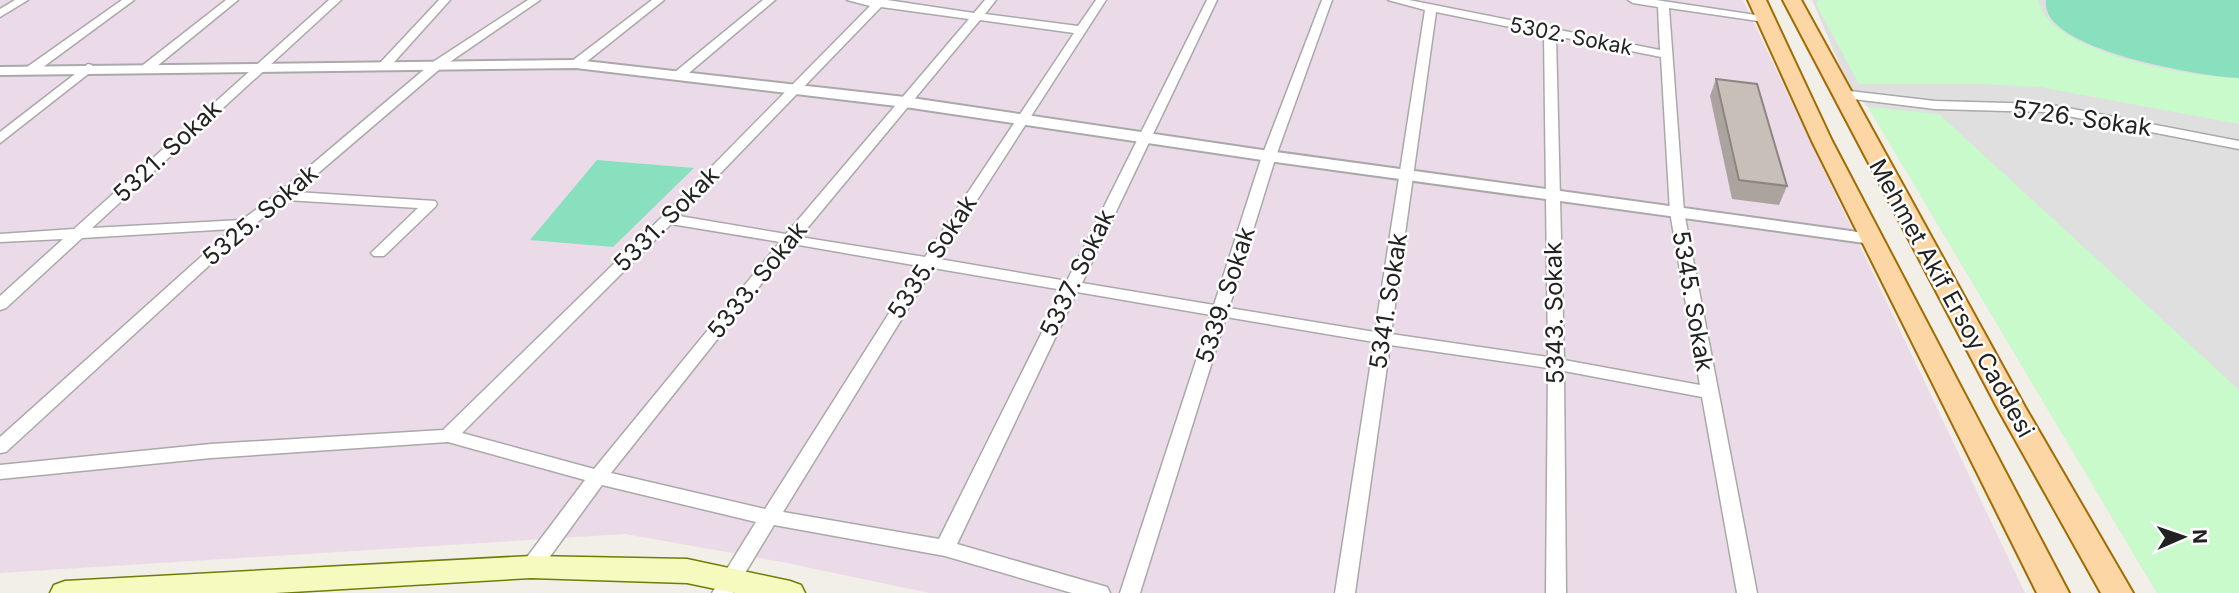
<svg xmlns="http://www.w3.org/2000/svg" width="2239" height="593" viewBox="0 0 2239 593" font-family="Inter,sans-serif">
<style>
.residential{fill:#e0dfdf}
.industrial{fill:#ebdbe8}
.park{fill:#c8facc}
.pitch{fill:#88e0be}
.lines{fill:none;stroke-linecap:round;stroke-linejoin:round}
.minor-casing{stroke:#a9a9a9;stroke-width:3}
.tertiary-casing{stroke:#a9a9a9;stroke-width:4}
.secondary-casing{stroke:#707d05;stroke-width:3}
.primary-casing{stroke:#a06b00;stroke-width:4}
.minor{fill:#fff;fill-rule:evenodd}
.tertiary{fill:#fff;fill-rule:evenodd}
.secondary{fill:#f7fabf;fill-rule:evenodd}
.primary{fill:#fcd6a4;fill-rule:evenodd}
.wall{fill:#aba49e}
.building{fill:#c7bfb8;stroke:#8b8681;stroke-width:2}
.labels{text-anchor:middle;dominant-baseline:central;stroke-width:5;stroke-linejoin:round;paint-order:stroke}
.far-street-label{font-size:21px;fill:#222;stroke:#fff}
.street-label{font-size:24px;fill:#222;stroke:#fff}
</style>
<rect width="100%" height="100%" fill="#f2efe9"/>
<polygon class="residential" points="1812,0 2239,0 2239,593 2157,593 1868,107 1850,89"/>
<polygon class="industrial" points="0,0 1743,0 2025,593 929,593 782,562 625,534 0,573"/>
<g class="park">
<path d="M 1819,0 L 2038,0 C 2048,53 2193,78 2239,78 L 2239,124 L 2040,87 L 1982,84 L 1859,84 L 1816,4 Z"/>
<polygon points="1868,107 1939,114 2239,390 2239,593 2157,593"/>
</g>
<g class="pitch">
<path d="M 2046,0 L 2239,0 L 2239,78 C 2204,77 2038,50 2046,0 Z"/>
<polygon points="597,160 694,168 613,247 530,240"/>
</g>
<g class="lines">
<defs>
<g id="minor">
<polygon points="15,0 28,0 0,17 0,9"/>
<polygon points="122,0 134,0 35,73 27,73 27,67"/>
<polygon points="226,0 238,0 151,71 143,71 143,65"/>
<polygon points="329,0 341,0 92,228 242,220 278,193 433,62 528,0 540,0 441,68 296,192 435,201 437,204 435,207 384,256 374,256 371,253 418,208 286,200 251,227 6,452 0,453 0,437 232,229 82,238 6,308 0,310 0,296 63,239 0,242 0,234 74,229"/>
<polygon points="439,0 450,0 387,70 379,70 379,64"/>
<polygon points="652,0 664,0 580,67 572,67 572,61"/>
<polygon points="763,0 775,0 683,78 675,78 675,72"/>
<path d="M 847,0 L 887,0 L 974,13 L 985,0 L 996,0 L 985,14 L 1078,26 L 1096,0 L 1106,0 L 939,259 L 1067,281 L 1207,0 L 1217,0 L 1082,283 L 1214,305 L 1262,156 L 1322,0 L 1332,0 L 1276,156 L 1229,308 L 1375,332 L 1425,10 L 1388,0 L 1409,0 L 1660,50 L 1658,7 L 1633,3 L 1628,0 L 1656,0 L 1769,17 L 1771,19 L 1765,22 L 1669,8 L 1684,212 L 1757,593 L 1737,593 L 1702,397 L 1564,371 L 1566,593 L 1546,593 L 1548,368 L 1390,345 L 1355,593 L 1335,593 L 1374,342 L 1226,317 L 1140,593 L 1120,593 L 1211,315 L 1077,292 L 957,544 L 1100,585 L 1107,587 L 1110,593 L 1072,593 L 945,556 L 774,525 L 733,593 L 712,593 L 756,522 L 602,485 L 538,573 L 531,575 L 524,573 L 521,567 L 524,561 L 585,480 L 448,442 L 211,458 L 0,479 L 0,465 L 211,444 L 443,430 L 663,216 L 870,6 ZM 881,7 L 969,19 L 786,234 L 679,216 ZM 1436,12 L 1544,34 L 1548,357 L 1391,334 ZM 980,20 L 1074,33 L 925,257 L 800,237 ZM 1556,36 L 1661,57 L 1670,212 L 1700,385 L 1564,360 ZM 671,224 L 780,242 L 594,469 L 462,433 ZM 793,244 L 919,266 L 765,509 L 611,473 ZM 933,268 L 1063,290 L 939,539 L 783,512 Z"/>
<polygon points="88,64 92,65 92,71 0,143 0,132"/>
<polygon points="1841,90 1935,101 2047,104 2239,141 2239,149 2047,112 1935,109 1837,97 1837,91"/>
</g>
<polygon id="tertiary" points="576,60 905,97 1269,151 1872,234 1881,239 1872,244 1269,161 905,107 576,68 0,75 0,67"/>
<polygon id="secondary" points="531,556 687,559 790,581 801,585 805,593 735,593 687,583 531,578 275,593 50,593 54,585 65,581"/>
<g id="primary">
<polygon points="1748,0 1766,0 1832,141 2069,593 2037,593 1812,141"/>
<polygon points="1783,0 1801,0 2025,407 2133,593 2101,593 1997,407"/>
</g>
</defs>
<use href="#minor" class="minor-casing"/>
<use href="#tertiary" class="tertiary-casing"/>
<use href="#secondary" class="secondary-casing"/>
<use href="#primary" class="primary-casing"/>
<use href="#minor" class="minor"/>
<use href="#tertiary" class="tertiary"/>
<use href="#secondary" class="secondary"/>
<use href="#primary" class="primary"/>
</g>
<polygon class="wall" points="1716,79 1787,186 1779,205 1732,199 1710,96"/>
<polygon class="building" points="1716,79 1757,84 1787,186 1739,180"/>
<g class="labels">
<g class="far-street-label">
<text transform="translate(1571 36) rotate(11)">5302. Sokak</text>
</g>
<g class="street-label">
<text transform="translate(2082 118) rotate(8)">5726. Sokak</text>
<text transform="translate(167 151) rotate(-43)">5321. Sokak</text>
<text transform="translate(260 215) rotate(-40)">5325. Sokak</text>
<text transform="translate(666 219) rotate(-45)">5331. Sokak</text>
<text transform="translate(932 257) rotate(-57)">5335. Sokak</text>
<text transform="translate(1077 273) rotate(-64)">5337. Sokak</text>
<text transform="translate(757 280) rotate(-51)">5333. Sokak</text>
<text transform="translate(1225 295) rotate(-72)">5339. Sokak</text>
<text transform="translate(1952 298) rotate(61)">Mehmet Akif Ersoy Caddesi</text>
<text transform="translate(1388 301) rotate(-81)">5341. Sokak</text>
<text transform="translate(1693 301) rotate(80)">5345. Sokak</text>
<text transform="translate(1554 313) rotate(-91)">5343. Sokak</text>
</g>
</g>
<g transform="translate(2183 537) rotate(88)" stroke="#ffffff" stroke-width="5" paint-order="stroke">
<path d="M0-5L12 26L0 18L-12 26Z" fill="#222222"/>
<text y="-10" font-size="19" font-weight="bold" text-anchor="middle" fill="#222222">N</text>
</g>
</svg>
